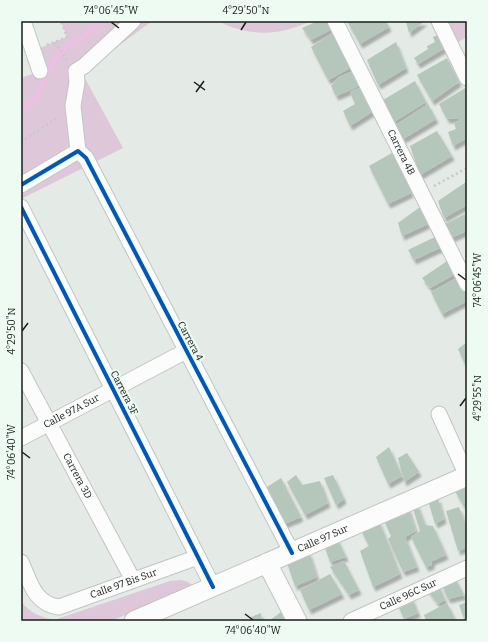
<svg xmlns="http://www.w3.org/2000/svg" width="488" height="642" viewBox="0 0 488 642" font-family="Bitter,serif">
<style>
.green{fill:#ddc7d8}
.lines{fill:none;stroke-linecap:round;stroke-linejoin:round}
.stream{stroke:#ecbfe3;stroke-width:5}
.building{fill:#b5c7bb;filter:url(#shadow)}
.minor-casing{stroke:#c0c6c2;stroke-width:17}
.tertiary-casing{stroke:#c0c6c2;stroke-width:21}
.path{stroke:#c7c9c8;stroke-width:2.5;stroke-dasharray:2 3;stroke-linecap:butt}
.minor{stroke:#fbfcfb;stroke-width:15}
.tertiary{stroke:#fbfcfb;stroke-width:19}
.cycleway-casing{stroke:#eefbf2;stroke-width:6}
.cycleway{stroke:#0057b8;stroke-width:4}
.ticks{fill:none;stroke:#191e1b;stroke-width:1.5}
.labels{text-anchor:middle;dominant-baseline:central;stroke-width:4;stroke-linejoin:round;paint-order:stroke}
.street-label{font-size:10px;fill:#191e1b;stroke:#eefbf2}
.neatline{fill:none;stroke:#191e1b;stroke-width:1.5}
.ticks-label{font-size:10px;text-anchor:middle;fill:#191e1b}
</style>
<defs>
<filter id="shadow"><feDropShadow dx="2.5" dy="4.5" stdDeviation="1" flood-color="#0004"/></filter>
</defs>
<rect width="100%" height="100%" fill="#e4eae5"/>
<g class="green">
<polygon points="61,21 152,21 82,73 123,148 21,199 21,78 40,71 33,51 67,37"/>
<path d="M 218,21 L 311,21 C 279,36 249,37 218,21 Z"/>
<polygon points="447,21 467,21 467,37 458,42"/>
<path d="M 181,580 L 188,582 L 193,586 L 111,621 L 21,621 L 21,601 C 29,613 41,617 54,620 L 170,581 Z"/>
</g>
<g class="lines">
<polyline class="stream" points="21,111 35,99 48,71 62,51 88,33 101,21"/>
</g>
<g class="building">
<polygon points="318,21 331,21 334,28 311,40 302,28"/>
<polygon points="352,21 386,21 389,27 360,44 348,23"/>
<polygon points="406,21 425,21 409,33"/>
<polygon points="337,30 354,66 328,80 311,47"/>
<polygon points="438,35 445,48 418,64 414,58 428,49 427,46 435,42 433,37"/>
<polygon points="396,42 406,68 378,85 367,60"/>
<polygon points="447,58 459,82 432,101 417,75"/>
<polygon points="356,70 362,85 336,96 331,86 339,77"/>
<polygon points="415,81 426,102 394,122 383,100"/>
<polygon points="364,86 375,110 350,126 343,111 355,104 350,92"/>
<polygon points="467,87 467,138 453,146 448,132 456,129 454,123 458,121 458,118 447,119 439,104"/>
<polygon points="428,104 436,119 403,139 396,125"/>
<polygon points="437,131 452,156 420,175 410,146"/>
<polygon points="397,150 413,184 409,187 411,193 388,204 369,166"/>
<polygon points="466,182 467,205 444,218 438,201"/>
<polygon points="420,207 428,224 402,236 398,223"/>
<polygon points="467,213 467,231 451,238 445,224"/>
<polygon points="437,236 444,246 414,260 408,250"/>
<polygon points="450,259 457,273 430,288 422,278"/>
<polygon points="459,277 467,292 467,301 442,314 431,292"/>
<polygon points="467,342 467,369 458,349"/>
<polygon points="389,447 402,476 388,484 376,457"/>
<polygon points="407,453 419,472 404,482 398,458"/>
<polygon points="296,475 302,485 320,481 328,503 305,515 287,482"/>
<polygon points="333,475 344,499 336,505 324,478"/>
<polygon points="281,478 301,517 284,524 267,487"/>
<polygon points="466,486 467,488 467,512 455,491"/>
<polygon points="438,498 444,519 435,524 428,500"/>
<polygon points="417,504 425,525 433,526 446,555 432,561 432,565 426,567 411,537 420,531 412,505"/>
<polygon points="408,507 416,531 405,537 417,567 403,572 388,539 391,536 383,518"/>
<polygon points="459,507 467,527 467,547 458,551 446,511"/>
<polygon points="379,521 400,574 373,587 360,551 369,546 361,530"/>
<polygon points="337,538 346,557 330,562 324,545"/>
<polygon points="309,552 317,577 295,586 286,560"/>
<polygon points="344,561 359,590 349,595 330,567"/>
<polygon points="330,574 342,594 309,610 300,590"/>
<polygon points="455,578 464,595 448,599 442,586"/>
<polygon points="438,584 445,600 438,604 426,588"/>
<polygon points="411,596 418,613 404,619 397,603"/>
<polygon points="467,602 467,621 465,621 459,605"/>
<polygon points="447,603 456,621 426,621 424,615"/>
<polygon points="281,612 286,621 269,621"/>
<polygon points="261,613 262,621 253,621 251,617"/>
</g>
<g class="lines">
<defs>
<g id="minor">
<polyline points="23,21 40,71"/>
<path id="s1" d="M 335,21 L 467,284"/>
<polyline points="439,21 467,78"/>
<polyline points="78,151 73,106 77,82 76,71 84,66 133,21"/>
<polyline points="21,185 78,151 86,158 292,553"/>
<polyline points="21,207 213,587"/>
<path id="s2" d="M 21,371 L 133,580"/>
<polyline points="439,414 467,476"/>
<path id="s3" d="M 21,438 L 186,351"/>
<path id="s4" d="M 21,562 C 30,581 34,604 59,607 L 198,557"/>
<path id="s5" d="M 351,621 L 467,568"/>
</g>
<g id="tertiary">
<polyline points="267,563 297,621"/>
<path id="s6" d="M 134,621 L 467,476"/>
</g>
</defs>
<use href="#minor" class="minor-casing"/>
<use href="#tertiary" class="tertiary-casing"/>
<g class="path">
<polyline points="55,42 67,60"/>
<polyline points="47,45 67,37 61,21"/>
<polyline points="21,142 58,117"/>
<polyline points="434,186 467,168"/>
</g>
<use href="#minor" class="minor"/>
<use href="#tertiary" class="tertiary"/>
<defs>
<g id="cycleway">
<polyline points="21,185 78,151 86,158 292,553"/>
<polyline points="21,207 213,587"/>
</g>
</defs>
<use href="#cycleway" class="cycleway-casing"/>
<use href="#cycleway" class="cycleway"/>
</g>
<path class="ticks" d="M 111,22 L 119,28M 241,30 L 246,22M 194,82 L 205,90M 196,92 L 204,81M 458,274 L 466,280M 22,331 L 28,323M 460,406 L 466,398M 22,452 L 30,458M 245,614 L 253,620"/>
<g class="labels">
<g class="street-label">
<text stroke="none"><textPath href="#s1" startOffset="147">Carrera 4B</textPath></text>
<text transform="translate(190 341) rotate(62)">Carrera 4</text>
<text transform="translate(124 393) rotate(63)">Carrera 3F</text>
<text stroke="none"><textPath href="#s3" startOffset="57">Calle 97A Sur</textPath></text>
<text stroke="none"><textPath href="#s2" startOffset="119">Carrera 3D</textPath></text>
<text stroke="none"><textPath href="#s6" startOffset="206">Calle 97 Sur</textPath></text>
<text stroke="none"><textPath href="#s4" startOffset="131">Calle 97 Bis Sur</textPath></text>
<text stroke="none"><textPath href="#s5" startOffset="63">Calle 96C Sur</textPath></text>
</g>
</g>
<rect width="488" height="642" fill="none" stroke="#eefbf2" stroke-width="44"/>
<rect x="22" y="22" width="444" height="598" class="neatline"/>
<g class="ticks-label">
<text x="111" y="14">74°06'45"W</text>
<text x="246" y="14">4°29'50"N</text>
<text transform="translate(477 280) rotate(-90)" y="4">74°06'45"W</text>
<text transform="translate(11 331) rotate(-90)" y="4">4°29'50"N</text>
<text transform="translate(477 398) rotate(-90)" y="4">4°29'55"N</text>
<text transform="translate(11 452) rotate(-90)" y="4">74°06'40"W</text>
<text x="253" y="634">74°06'40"W</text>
</g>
</svg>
